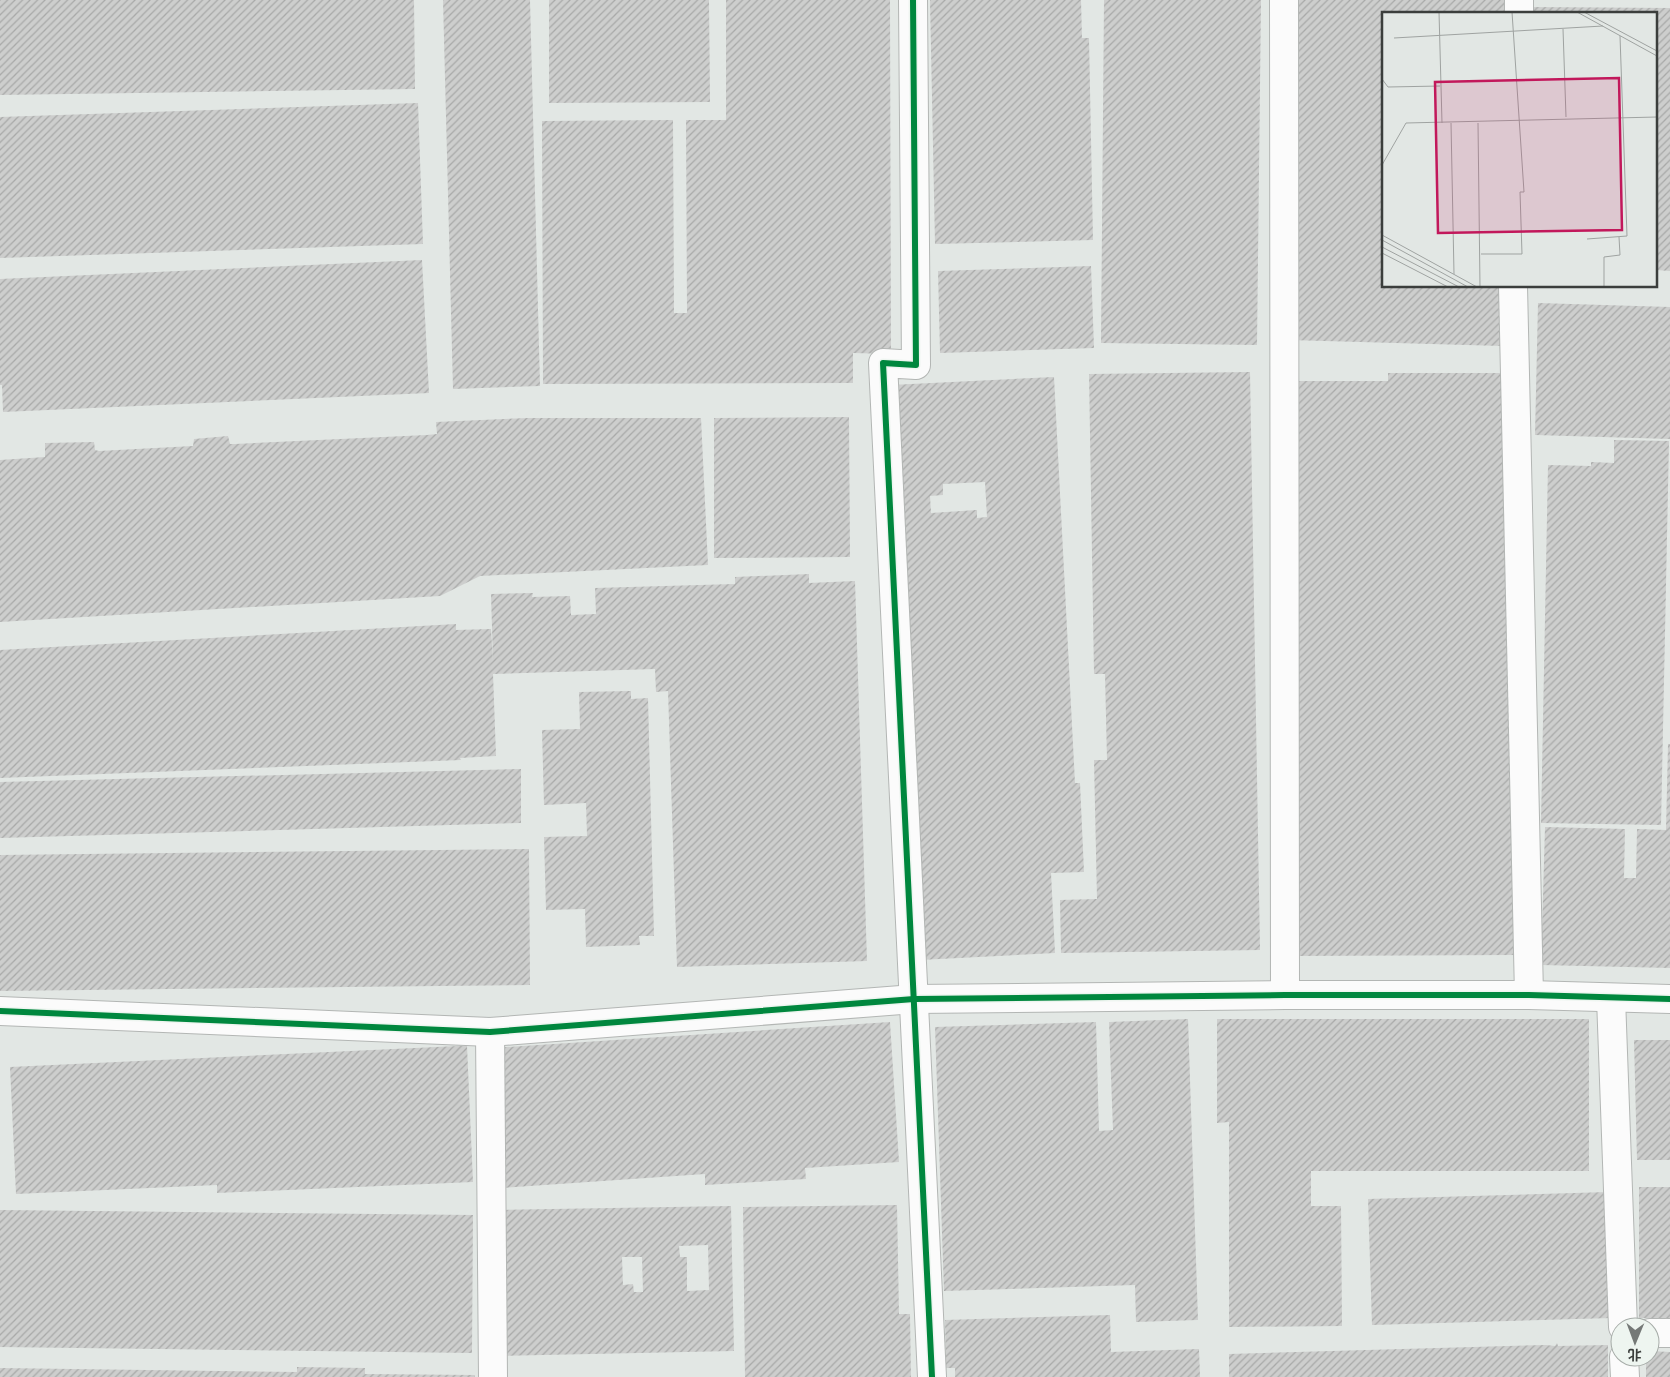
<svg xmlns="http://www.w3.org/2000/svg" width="1670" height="1377" viewBox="0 0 1670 1377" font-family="Helvetica,'Noto Sans SC',sans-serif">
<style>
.building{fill:url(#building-hatch);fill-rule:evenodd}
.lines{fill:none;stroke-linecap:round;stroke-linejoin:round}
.minor-casing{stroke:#b3b6b4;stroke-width:30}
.minor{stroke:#fbfbfb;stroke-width:28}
.cycleway-casing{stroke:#eef5f0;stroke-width:9}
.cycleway{stroke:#00873e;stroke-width:6}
.inset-road{fill:none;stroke:#9fa3a1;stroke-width:1}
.view{fill:#c2185b;fill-opacity:0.15;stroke:#c2185b;stroke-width:2.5}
.inset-edge{fill:none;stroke:#3b3e3c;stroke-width:2.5}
</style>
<defs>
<pattern id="building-hatch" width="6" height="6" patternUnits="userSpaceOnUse" patternTransform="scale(1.25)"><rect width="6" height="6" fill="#cdcecd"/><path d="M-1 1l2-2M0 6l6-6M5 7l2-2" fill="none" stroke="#a8a9a8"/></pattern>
</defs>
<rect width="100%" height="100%" fill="#e2e7e4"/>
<g class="building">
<polygon points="0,0 414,0 415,89 0,95"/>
<polygon points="443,0 530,0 540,386 453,389"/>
<polygon points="549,0 709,0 710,102 549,103"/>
<polygon points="726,0 890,0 891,354 853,353 853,383 543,384 542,121 673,120 674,313 687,313 686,120 726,120"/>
<polygon points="930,0 1081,0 1082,38 1089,38 1093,240 935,244"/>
<polygon points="1104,0 1261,0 1257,345 1101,343"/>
<polygon points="1297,0 1505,0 1504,14 1384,14 1384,286 1505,286 1502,346 1289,340"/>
<polygon points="1531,7 1670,8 1670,271 1656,270 1656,14 1531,14"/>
<polygon points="418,103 423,244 0,258 0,117"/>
<polygon points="422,260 429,393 3,412 2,385 0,385 0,279"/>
<polygon points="1091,266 1094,348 940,353 938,271"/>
<polygon points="1538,303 1670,307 1670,439 1535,435"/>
<polygon points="1250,372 1260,950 1061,953 1060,900 1097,899 1094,760 1107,760 1105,674 1094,674 1089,374"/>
<polygon points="1388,373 1512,373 1514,955 1295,956 1293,381 1388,381"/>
<path d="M 1054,377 L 1075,783 L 1080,783 L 1084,872 L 1051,873 L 1055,953 L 920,960 L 891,385 ZM 985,482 L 987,517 L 977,518 L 977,510 L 931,513 L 930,496 L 943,495 L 943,484 Z"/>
<polygon points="849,417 850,557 714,558 714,418"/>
<polygon points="528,418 701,418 708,565 480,576 440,596 0,622 0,460 45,457 45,443 94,442 95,450 99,451 193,446 194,439 228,436 230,444 235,444 427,435 437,434 436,422"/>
<polygon points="1614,440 1669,441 1661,825 1541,823 1548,465 1591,466 1591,462 1614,463"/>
<polygon points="809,574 809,583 855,581 867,961 677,967 668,691 656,692 655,669 493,674 496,756 460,758 461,760 0,778 0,650 456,624 456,630 491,629 493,661 491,594 533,593 532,597 570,596 571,615 596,614 595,588 735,584 735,577"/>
<polygon points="631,691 631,699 648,698 654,936 639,936 640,945 586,947 585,909 546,910 544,837 587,836 586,803 544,805 542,730 580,729 579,692"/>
<polygon points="1668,744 1670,744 1670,968 1541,965 1545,827 1625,829 1624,878 1636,878 1637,829 1666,830"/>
<polygon points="521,769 521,823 0,838 0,782"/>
<polygon points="529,849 530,985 0,991 0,855"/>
<polygon points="1188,1019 1198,1320 1136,1322 1135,1285 944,1291 935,1027 1096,1022 1099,1131 1113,1130 1109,1022"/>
<polygon points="1217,1019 1589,1019 1589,1171 1311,1171 1311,1206 1341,1206 1342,1326 1229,1327 1229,1122 1217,1123"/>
<polygon points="890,1022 899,1162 805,1168 806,1179 705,1185 705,1174 501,1188 491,1048"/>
<polygon points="1634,1040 1670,1040 1670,1160 1637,1160"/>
<polygon points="458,1046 467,1046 473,1182 217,1193 217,1185 16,1194 10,1067"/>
<rect x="1639" y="1187" width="31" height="131"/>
<polygon points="1608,1192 1612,1318 1372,1325 1368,1199"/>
<polygon points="897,1205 899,1314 910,1314 911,1377 745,1377 743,1207"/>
<path d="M 731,1206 L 734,1351 L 502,1356 L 499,1210 ZM 708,1245 L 709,1290 L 687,1291 L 687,1257 L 680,1257 L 679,1246 ZM 622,1257 L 642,1257 L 643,1292 L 634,1292 L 633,1284 L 623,1285 Z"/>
<polygon points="0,1210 473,1215 472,1353 0,1347"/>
<polygon points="1110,1315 1111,1352 1199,1349 1200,1377 955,1377 955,1368 946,1368 945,1320"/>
<polygon points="1557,1343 1558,1346 1608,1345 1608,1377 1229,1377 1229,1354 1546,1345 1555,1346"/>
<polygon points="1650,1351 1670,1352 1670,1377 1646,1377 1646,1357 1650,1357"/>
<polygon points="297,1367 365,1368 365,1374 475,1375 475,1377 0,1377 0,1368 297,1372"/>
</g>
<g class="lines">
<defs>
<g id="minor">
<polyline points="913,0 916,365 883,363 932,1377"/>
<polyline points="1284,0 1285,995"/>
<polyline points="1519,14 1519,0"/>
<polyline points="1513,286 1529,995"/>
<polyline points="1611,998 1623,1327"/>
<polyline points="0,1011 490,1032 914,999 1285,995 1529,995 1670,999"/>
<polyline points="490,1032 493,1377"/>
<polyline points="1650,1333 1670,1333"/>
<polyline points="1624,1357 1625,1377"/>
</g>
</defs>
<use href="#minor" class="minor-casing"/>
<use href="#minor" class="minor"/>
<defs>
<g id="cycleway">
<polyline points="913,0 916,365 883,363 932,1377"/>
<polyline points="0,1011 490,1032 914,999 1285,995 1529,995 1670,999"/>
</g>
</defs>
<use href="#cycleway" class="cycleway-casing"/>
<use href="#cycleway" class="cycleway"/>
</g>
<g transform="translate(1382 12)">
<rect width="275" height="275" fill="#e2e7e4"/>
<path class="inset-road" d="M 57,0 L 60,111M 195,0 L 275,44M 202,0 L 275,39M 181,17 L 184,105M 12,26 L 221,14M 0,67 L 6,75 L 58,74M 69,111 L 72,262M 96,111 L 98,275M 0,153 L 24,111 L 275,105M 0,223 L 95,275M 205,227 L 245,224 L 238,24M 0,228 L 86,275M 0,235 L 77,275M 0,241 L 66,275M 99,242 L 140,242 L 138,180 L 142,180 L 130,0M 222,275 L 222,245 L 238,243 L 237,225"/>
<path class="view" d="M 237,66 L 240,218 L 56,221 L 53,70 Z"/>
<rect width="275" height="275" class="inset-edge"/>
</g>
<g transform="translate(1635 1342) rotate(181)"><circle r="24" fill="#eef5f0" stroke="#a6aca8"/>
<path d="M0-4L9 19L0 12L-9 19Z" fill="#757977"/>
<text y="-8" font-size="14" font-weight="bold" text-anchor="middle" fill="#3b3e3c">北</text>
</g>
</svg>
